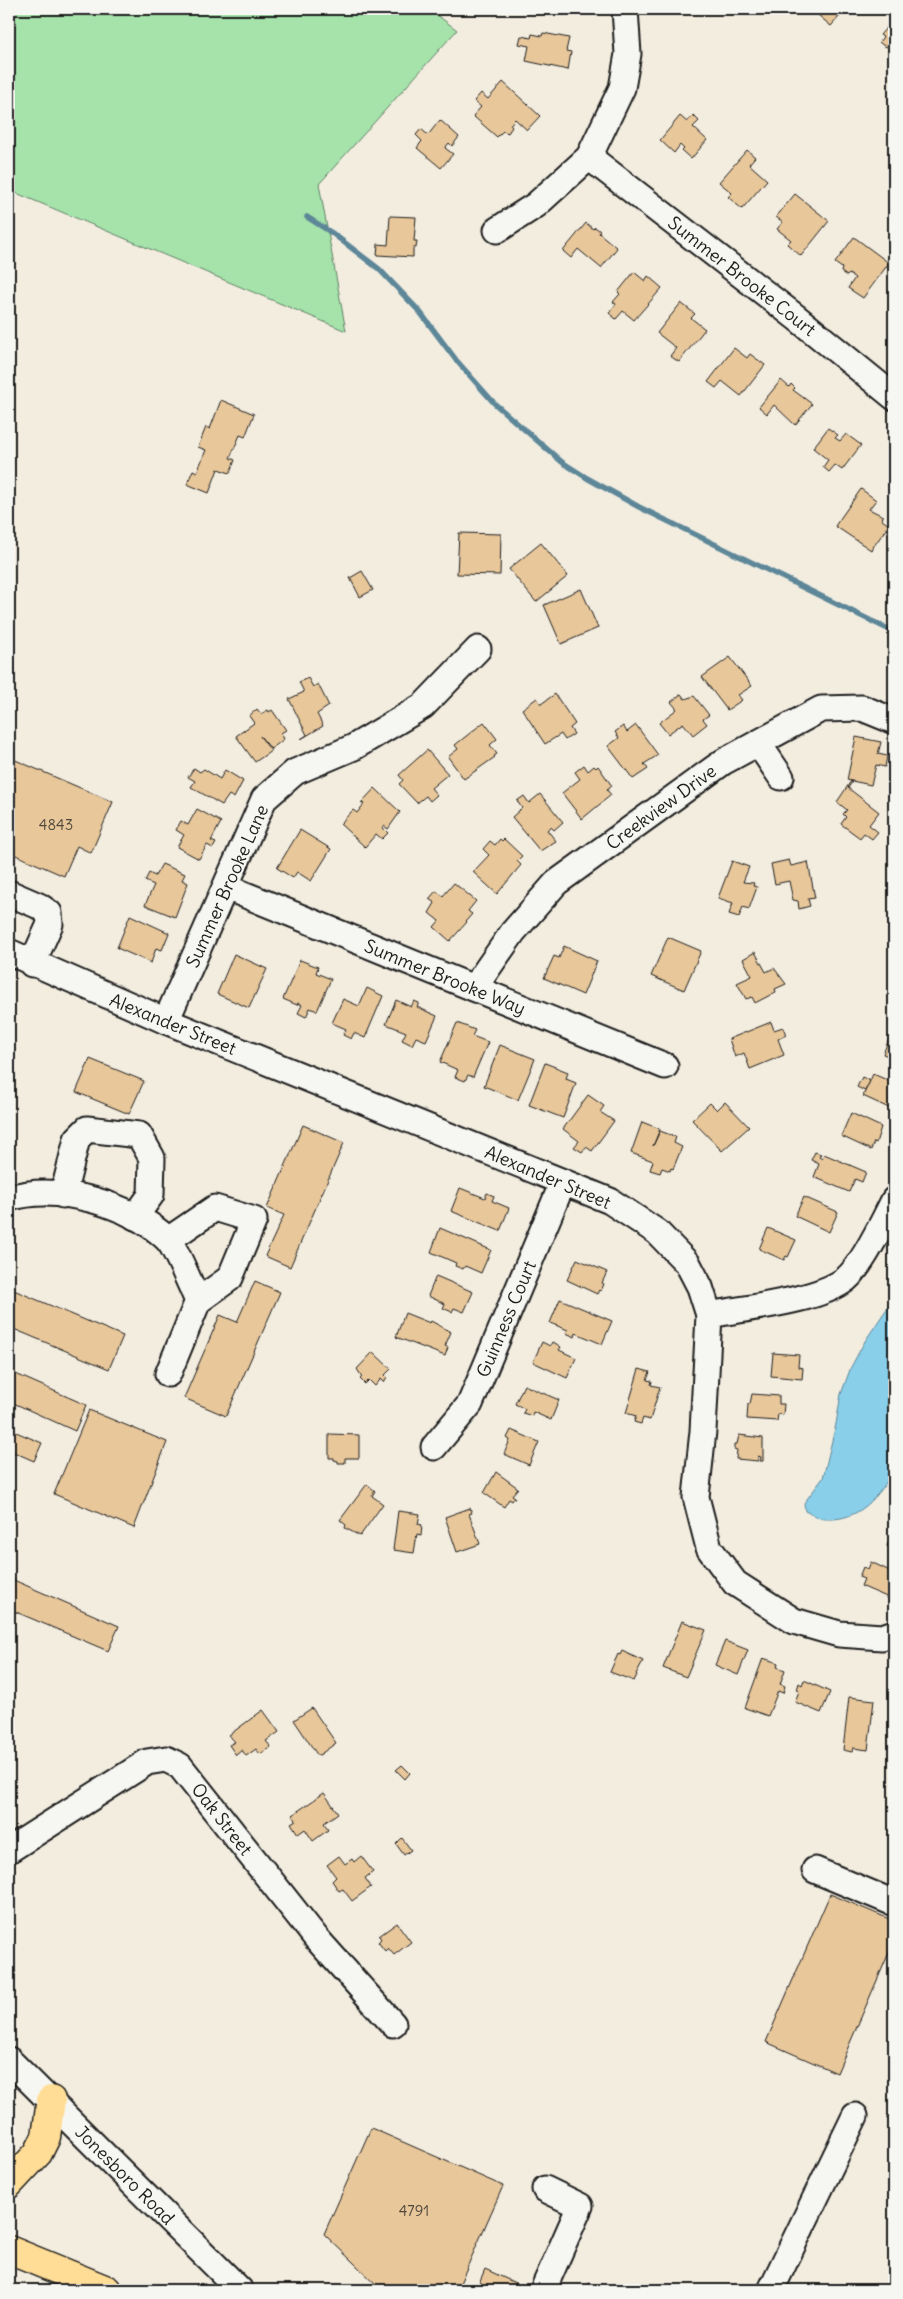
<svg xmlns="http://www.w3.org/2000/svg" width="903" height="2299" viewBox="0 0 903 2299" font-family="Delius,sans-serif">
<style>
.green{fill:#a5e3ab;stroke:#608064}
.water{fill:#89cfea;stroke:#5d8798}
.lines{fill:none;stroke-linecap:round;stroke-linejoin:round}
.stream{stroke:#5d8798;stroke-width:5.5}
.building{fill:#e8c79a;stroke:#1c1c1c}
.minor-casing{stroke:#1c1c1c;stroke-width:29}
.major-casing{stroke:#1c1c1c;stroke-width:31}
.minor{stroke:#f6f6f2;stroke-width:25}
.major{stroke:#ffdd96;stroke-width:28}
.labels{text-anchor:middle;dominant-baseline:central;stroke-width:4;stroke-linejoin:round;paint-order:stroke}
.number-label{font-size:15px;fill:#4f473c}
.street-label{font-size:18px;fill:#1c1c1c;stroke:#f6f6f2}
</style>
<rect width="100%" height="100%" fill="#f3ede0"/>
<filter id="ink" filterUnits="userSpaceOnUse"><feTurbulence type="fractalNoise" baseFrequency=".02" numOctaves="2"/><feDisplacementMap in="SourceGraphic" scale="10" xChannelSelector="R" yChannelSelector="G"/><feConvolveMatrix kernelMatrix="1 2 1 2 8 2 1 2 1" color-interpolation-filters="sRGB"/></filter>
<g filter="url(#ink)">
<polygon class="green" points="9,9 429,9 457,30 319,184 346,331 9,190"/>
<path class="water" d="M 894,1298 L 894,1470 C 879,1496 860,1521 826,1519 C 819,1519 811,1514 805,1511 L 804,1503 L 823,1478 L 836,1424 L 841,1394 L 851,1367 L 865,1341 Z"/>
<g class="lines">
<polyline class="stream" points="307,217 332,233 379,269 420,312 456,360 495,404 562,462 587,478 639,507 894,632"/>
</g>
<g class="building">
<polygon points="811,9 846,9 831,26"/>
<polygon points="894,19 894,48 890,44 888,47 884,46 879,42 883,37 880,35"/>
<polygon points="543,33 569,38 566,51 571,52 568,70 526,61 529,46 519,44 521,36 531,38 532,34 542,36"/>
<polygon points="503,82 540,116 527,130 515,119 510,125 512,127 508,133 503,131 497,137 473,116 481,107 474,101 481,93 488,99"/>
<polygon points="693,115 699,121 693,127 707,140 691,159 682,151 684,149 680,145 674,153 660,140 680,116 687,122"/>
<polygon points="440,120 459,137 452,146 449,143 445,148 453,154 441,168 417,148 422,141 416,135 421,129 428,135"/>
<polygon points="747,150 755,157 749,164 767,180 742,209 728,197 732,193 719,182"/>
<polygon points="795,194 829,221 801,256 787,244 791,240 777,229 783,222 776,217"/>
<polygon points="390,216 416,217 414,241 417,241 416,248 413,248 413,257 377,255 378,244 388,245"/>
<polygon points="586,223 593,229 595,227 600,231 599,233 617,248 601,268 578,249 571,258 563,251"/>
<polygon points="854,237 889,263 863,298 848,288 855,278 849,274 847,276 841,272 842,268 835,263"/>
<polygon points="634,272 645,281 648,276 662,288 634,320 623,311 616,319 609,313 616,304 613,302 620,294 618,292"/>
<polygon points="681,303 695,314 691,318 705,329 679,362 670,356 676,348 657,333"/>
<polygon points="734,348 747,358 750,354 765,365 741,396 722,381 716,388 708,382"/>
<polygon points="781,380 789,387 791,384 795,388 793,390 812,404 795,425 774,405 767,414 759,407"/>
<polygon points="221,400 254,414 245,437 240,435 230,458 235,460 230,473 218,469 209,493 187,484 193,470 197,472 206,450 198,447 206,427 210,429"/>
<polygon points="828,428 838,435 835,438 840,441 846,434 861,445 842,470 835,465 829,472 823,467 828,460 813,448"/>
<polygon points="861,489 876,500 869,509 883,516 882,520 889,525 871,550 835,526"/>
<polygon points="459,533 501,534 500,575 457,574"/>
<polygon points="541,543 568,576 536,602 509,569"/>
<polygon points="362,571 373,590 360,597 350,578"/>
<polygon points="581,589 598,628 561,644 544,605"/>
<polygon points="730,657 752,686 738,695 742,700 727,710 702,677"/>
<polygon points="308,678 313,687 318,684 329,706 317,714 323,726 301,739 307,735 289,699 304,692 299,682"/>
<polygon points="555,694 575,724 570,728 574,734 565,740 561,734 545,744 522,709 537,698 541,704"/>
<polygon points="681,694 685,699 694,696 709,715 703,719 707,724 693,735 683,723 668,734 659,723 677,709 671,702"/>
<polygon points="257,709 261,714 268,710 269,712 272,710 286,730 281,733 284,739 271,749 260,736 271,751 255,762 236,736 254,723 249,716"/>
<polygon points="484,722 497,739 490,745 497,754 494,756 495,757 464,779 448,757 458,749 455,745"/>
<polygon points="636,725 658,755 644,764 648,769 633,779 608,746 619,738 615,732 623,726 627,732"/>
<polygon points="856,737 881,742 878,754 887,756 885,767 876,765 871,785 847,780"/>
<polygon points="427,750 448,774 431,788 437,795 430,801 426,796 417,803 399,784 403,780 399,775"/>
<polygon points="13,759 113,802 91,853 77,846 64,876 9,852 9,768"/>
<polygon points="584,765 588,771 594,766 596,768 598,766 612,786 607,790 611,795 582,819 562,793 580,779 575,772"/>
<polygon points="194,768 200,772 204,769 220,779 225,770 243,781 234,798 229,795 222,805 191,787 195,781 188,777"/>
<polygon points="851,781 852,782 848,788 879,812 869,825 878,832 872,839 864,833 860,838 841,824 846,817 843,814 847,810 837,802"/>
<polygon points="375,788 400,812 388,829 384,826 383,828 388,833 382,839 376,834 365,847 340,824 353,810 357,813 364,804 361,803"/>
<polygon points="540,794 563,822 554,830 551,827 547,830 556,841 540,851 512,817 522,808 517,801 524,796 529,803"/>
<polygon points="197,809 221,822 211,841 216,843 213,848 207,845 199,859 177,847 184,835 176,830 181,821 188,825"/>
<polygon points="300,830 331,849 311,881 297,872 293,878 277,868"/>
<polygon points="500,839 502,841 504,839 522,856 517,861 521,865 497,894 473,872 489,855 483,849 490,841 495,845"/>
<polygon points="789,860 791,866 808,862 815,898 808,899 810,906 799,909 798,901 793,900 789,881 775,884 771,864"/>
<polygon points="732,861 749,867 743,882 754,883 753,886 757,887 749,909 743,907 739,917 729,914 733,903 718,898"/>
<polygon points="162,864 185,874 182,880 188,883 175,917 145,905 154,885 145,881 149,873 155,876"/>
<polygon points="454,883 476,901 468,911 472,914 466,921 467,922 450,941 434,927 439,921 429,913 435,903 429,899 436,891 443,896"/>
<polygon points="130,915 169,933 162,950 156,948 151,963 117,948"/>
<polygon points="668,937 701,951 684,990 651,976"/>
<polygon points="564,946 597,961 583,995 544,978 554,956 559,958"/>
<polygon points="755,952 766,972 774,968 786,984 775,989 776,992 755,1003 752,997 746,999 737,983 752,976 743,959"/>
<polygon points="234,954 267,969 249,1008 217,994"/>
<polygon points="300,960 318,967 316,973 331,979 317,1011 310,1008 306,1017 298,1013 302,1005 298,1003 297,1005 283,999"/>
<polygon points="367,988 383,996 365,1038 354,1033 351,1039 343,1035 346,1029 332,1023 343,999 359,1006"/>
<polygon points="396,1000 411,1007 414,1001 419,1003 417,1007 437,1016 426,1041 416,1037 412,1045 402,1040 406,1032 386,1024"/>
<polygon points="771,1022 774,1030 783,1027 786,1035 778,1039 784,1055 750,1069 744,1053 735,1057 729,1039"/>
<polygon points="457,1023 475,1030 472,1036 488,1042 473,1077 468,1075 465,1081 455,1077 458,1070 440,1062"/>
<polygon points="892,1031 894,1032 894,1058 883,1054"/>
<polygon points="500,1045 535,1059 518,1100 484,1086"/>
<polygon points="90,1059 144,1081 129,1114 76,1092"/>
<polygon points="545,1063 568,1072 566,1079 576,1083 563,1118 529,1105"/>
<polygon points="873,1074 894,1083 894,1101 891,1109 863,1096"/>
<polygon points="862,1077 870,1081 865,1091 857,1087"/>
<polygon points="588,1095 604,1106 600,1112 614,1121 592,1151 586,1147 582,1152 574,1147 579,1141 563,1129"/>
<polygon points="725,1102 749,1127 722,1151 692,1120 710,1103 717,1110"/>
<polygon points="851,1113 881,1127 876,1143 874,1142 871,1150 841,1136"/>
<polygon points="642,1122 660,1129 653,1146 660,1131 676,1137 674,1143 682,1147 673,1169 671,1168 670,1171 662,1168 660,1173 650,1170 653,1161 631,1153"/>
<polygon points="303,1125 344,1143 290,1267 265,1256 284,1215 267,1208"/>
<polygon points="815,1152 821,1154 819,1157 822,1159 824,1154 866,1172 862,1182 855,1179 849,1192 814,1177 819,1164 811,1160"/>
<polygon points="460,1188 485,1198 487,1193 494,1196 492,1201 509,1208 500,1231 451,1211"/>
<polygon points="804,1197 838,1212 829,1232 795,1216"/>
<polygon points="440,1228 491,1250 481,1273 465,1266 463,1269 455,1266 456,1263 431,1252"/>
<polygon points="768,1228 796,1240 788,1257 786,1256 784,1260 759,1249"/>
<polygon points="577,1259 607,1272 602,1283 604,1284 601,1291 599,1290 597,1294 567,1280"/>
<polygon points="436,1276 473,1292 464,1312 454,1308 452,1312 443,1308 445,1304 428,1296"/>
<polygon points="255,1281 280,1292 226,1416 184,1398 220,1315 237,1322"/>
<polygon points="9,1288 123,1336 109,1369 9,1327"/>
<polygon points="560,1299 612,1321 602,1344 576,1333 575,1337 566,1333 568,1330 550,1323"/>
<polygon points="405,1313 430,1323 431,1321 451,1332 445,1346 448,1347 445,1356 396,1337"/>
<polygon points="542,1342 550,1346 552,1342 555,1343 561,1347 559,1350 576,1358 567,1378 533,1362"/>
<polygon points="373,1352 391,1369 385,1375 387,1377 384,1382 381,1379 375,1386 369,1380 365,1384 360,1379 362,1377 357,1369"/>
<polygon points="773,1353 799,1355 798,1367 803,1368 802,1379 771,1376"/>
<polygon points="639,1369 650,1372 647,1380 652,1381 651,1385 660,1387 650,1420 643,1418 641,1424 634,1422 636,1416 626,1413"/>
<polygon points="9,1371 86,1405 75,1431 9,1401"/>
<polygon points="524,1385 559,1400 551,1420 533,1412 532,1416 523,1413 525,1409 515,1404"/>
<polygon points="752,1394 779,1396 779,1404 784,1404 783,1415 778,1414 777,1421 747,1419 748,1404 750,1404"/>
<polygon points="89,1410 167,1442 134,1528 54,1494"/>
<polygon points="9,1429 42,1443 34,1461 9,1450"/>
<polygon points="511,1430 539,1442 529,1465 504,1454 510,1440 507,1438"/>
<polygon points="329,1434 359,1435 359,1458 345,1458 345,1463 338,1463 338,1461 334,1460 334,1458 329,1458"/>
<polygon points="739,1435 763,1438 763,1461 760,1461 761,1457 758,1456 758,1461 736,1459 737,1450 734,1449 734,1444 737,1444"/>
<polygon points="496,1472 518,1488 512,1495 515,1497 512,1501 509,1499 504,1507 484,1493"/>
<polygon points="367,1484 375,1491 372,1496 383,1504 360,1536 345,1528 346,1525 340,1520"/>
<polygon points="470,1508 472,1513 469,1514 480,1544 457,1552 445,1517"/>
<polygon points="398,1511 420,1514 418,1524 422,1525 421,1535 417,1534 414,1553 393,1550"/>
<polygon points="894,1527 894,1550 887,1546"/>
<polygon points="871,1562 894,1573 894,1585 889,1598 861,1586 864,1579 859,1577 863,1567 868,1569"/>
<polygon points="9,1578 119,1626 108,1651 9,1609"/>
<polygon points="682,1621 706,1630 686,1677 663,1668"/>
<polygon points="725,1641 748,1650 738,1675 715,1665"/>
<polygon points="622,1651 643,1661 636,1674 637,1675 634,1681 610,1672 618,1654 620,1655"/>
<polygon points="763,1658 778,1663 777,1667 785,1670 780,1684 785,1686 783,1693 778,1691 768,1716 745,1708"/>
<polygon points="804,1680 830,1692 821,1713 795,1702 799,1691 797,1690 799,1683 802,1685"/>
<polygon points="849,1697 874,1700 868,1750 853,1748 852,1752 843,1750"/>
<polygon points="312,1708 336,1743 318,1756 294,1720"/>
<polygon points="263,1710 279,1732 266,1741 271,1747 260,1754 256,1749 246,1756 242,1750 236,1755 229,1745 235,1742 229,1735"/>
<polygon points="402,1765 410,1773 405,1779 396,1770"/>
<polygon points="324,1793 338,1813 324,1823 328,1830 313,1841 305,1829 298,1834 291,1823 296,1820 292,1815"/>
<polygon points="402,1838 411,1850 404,1855 396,1844"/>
<polygon points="339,1856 345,1864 352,1859 354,1862 361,1856 373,1872 365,1878 371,1887 352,1901 343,1889 339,1891 332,1881 336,1877 327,1865"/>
<polygon points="830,1894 894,1921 894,1941 837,2073 766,2042"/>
<polygon points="397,1923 411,1942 394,1955 388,1948 385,1951 378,1942 381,1939 379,1936"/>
<polygon points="371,2128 503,2186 457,2290 382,2290 324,2234"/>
<polygon points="485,2269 526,2288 525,2290 476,2290"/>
<polygon points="589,2283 606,2290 586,2290"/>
</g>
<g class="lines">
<defs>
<g id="minor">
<polyline points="589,157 797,318 894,397"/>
<polyline points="497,230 536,205 589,157 622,88 628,54 625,9"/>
<polyline points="758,743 781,777"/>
<polyline points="226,887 665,1066"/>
<polyline points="9,893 39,906 49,913 50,924 32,964"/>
<polyline points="9,952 166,1021 610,1201 657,1232 688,1264 700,1287 709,1315 703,1431 696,1497 709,1548 735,1583 794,1621 839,1634 882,1637 894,1633"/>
<polyline points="474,988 513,932 556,883 723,762 821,709 862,708 894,721"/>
<polyline points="166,1021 264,799 295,772 354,747 423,706 478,649"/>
<polyline points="63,1195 77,1139 87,1129 139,1135 152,1158 151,1195 135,1217"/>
<path d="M 9,1198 C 58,1183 130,1204 167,1239 C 175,1246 192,1289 198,1301 L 168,1374"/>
<polyline points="168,1240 215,1208 254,1220 230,1278 198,1301"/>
<path d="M 709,1315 C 745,1308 819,1301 846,1279 C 863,1265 884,1220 894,1200"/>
<polyline points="434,1447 470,1404 563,1182"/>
<polyline points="9,1850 147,1762 166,1759 180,1766 317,1939 393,2024"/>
<polyline points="815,1870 894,1903"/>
<polyline points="9,2060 240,2290"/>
<polyline points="543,2290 580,2206 545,2189"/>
<polyline points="771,2290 855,2116"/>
</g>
<g id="major">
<polyline points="9,2184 38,2153 46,2137 51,2100"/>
<polyline points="9,2250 107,2290"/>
</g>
</defs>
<use href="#minor" class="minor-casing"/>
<use href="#major" class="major-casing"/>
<use href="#minor" class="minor"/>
<use href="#major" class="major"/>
</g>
</g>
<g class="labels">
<g class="number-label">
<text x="56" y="824">4843</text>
<text x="414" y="2210">4791</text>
</g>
<g class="street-label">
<text transform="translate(742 276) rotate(38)">Summer Brooke Court</text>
<text transform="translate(661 807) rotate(-36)">Creekview Drive</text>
<text transform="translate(227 886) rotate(-66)">Summer Brooke Lane</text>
<text transform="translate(445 977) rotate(22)">Summer Brooke Way</text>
<text transform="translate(173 1024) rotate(22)">Alexander Street</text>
<text transform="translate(548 1177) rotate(23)">Alexander Street</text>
<text transform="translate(506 1319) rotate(-67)">Guinness Court</text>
<text transform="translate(222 1819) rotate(52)">Oak Street</text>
<text transform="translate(125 2175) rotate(45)">Jonesboro Road</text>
</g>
</g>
<rect width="903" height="2299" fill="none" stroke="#f6f6f2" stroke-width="30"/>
<rect x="15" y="15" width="873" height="2269" fill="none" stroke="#1c1c1c" stroke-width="2" filter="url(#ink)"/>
</svg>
